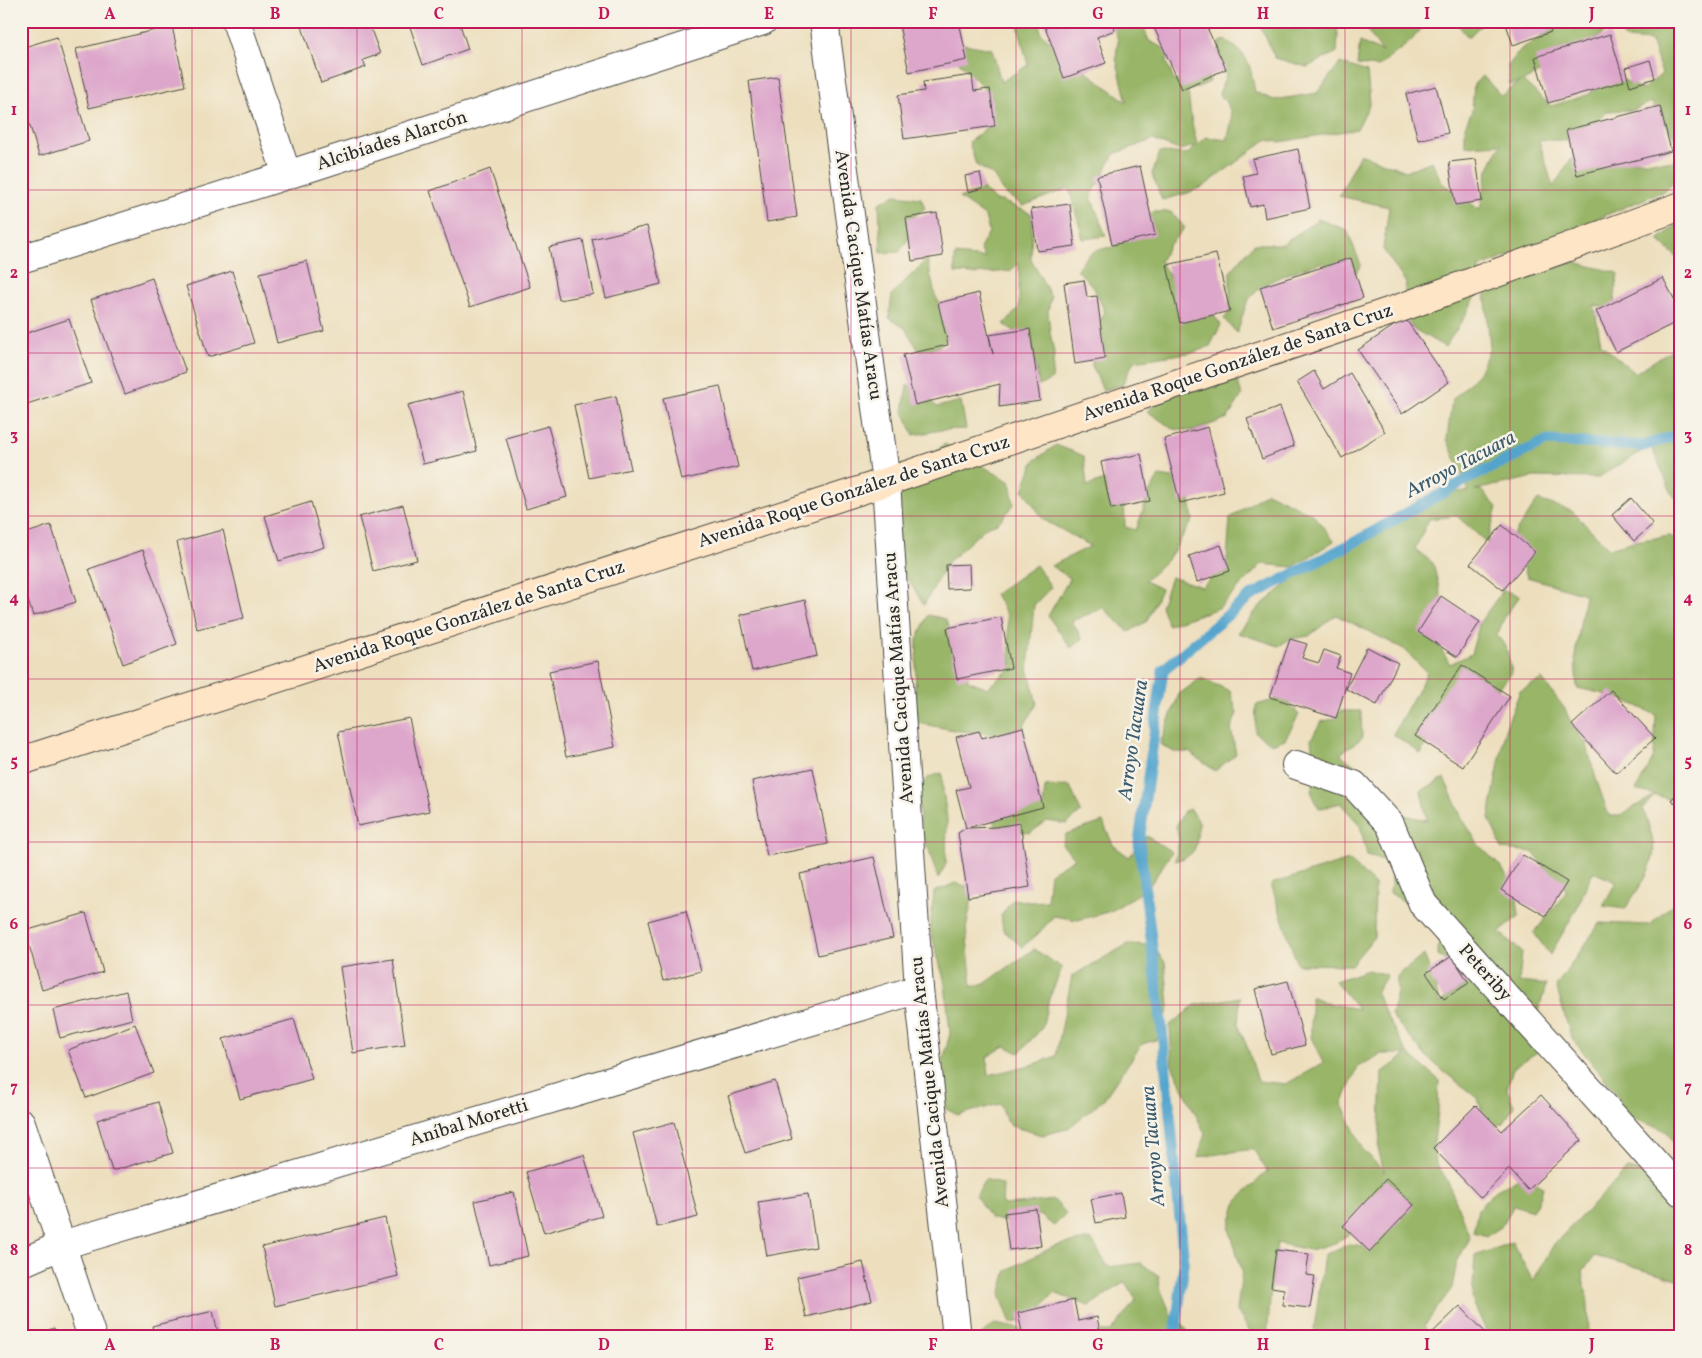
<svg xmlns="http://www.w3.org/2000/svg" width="1702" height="1358" viewBox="0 0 1702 1358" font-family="Vollkorn,serif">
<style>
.forest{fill:#98b567;stroke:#627049;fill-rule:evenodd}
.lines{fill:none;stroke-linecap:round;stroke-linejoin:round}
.stream{stroke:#53a4cd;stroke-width:11}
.building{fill:#dda6cb}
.minor-casing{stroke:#484641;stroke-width:30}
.secondary-casing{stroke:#484641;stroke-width:30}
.minor{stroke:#fff;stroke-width:28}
.secondary{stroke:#fde5c5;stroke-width:28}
.grid{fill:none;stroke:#c2185b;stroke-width:1;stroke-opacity:0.55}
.labels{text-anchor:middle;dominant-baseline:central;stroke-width:5;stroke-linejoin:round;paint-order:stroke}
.street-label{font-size:19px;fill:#2b2b2b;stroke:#f7f3e8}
.water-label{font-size:20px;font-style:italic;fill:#3b5b6c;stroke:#f7f3e8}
.neatline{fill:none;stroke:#c2185b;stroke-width:2}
.grid-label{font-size:16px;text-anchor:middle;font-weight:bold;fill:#c2185b}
</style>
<rect width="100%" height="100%" fill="#f7f3e8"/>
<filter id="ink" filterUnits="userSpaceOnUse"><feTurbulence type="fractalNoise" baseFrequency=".02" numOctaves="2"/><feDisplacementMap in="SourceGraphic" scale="10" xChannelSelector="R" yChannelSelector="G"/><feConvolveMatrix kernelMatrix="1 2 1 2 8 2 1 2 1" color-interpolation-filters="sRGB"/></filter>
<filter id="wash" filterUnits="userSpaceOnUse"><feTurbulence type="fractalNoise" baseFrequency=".0096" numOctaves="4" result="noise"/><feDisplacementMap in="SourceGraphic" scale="20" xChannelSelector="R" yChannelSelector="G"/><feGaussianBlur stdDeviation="1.12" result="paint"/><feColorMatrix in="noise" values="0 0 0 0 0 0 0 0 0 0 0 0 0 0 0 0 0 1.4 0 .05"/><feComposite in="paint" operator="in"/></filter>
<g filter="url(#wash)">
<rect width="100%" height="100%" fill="#eddfbe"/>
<g class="forest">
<path d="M 1017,21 L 1039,21 L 1041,33 L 1072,61 L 1127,102 L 1116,58 L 1118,40 L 1112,21 L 1141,21 L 1149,41 L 1175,54 L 1166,60 L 1174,81 L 1207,73 L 1210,82 L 1188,91 L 1191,118 L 1197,145 L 1205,137 L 1227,140 C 1233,117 1235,112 1219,94 L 1226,75 L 1216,62 L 1220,42 L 1226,40 C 1251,58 1249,62 1255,92 L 1274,100 L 1317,93 L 1340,63 L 1367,72 L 1370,103 L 1357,129 L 1280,142 L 1266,140 L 1204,186 L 1188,193 L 1162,200 L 1152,174 L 1160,152 L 1188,154 L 1195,146 L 1179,150 L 1153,140 L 1114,154 L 1091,197 L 1106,236 L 1083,239 L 1069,188 L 1023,206 L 1003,192 L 993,175 L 976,165 L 969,142 L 985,129 L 984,88 L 957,60 L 964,44 L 992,49 L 1001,82 L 1028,65 Z"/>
<polygon points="1259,21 1277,21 1283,27 1291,21 1336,21 1338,35 1337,52 1307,67 1275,58 1259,23"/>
<polygon points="1355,21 1422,21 1422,27 1411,41 1378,67 1357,65 1360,42 1382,52 1363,24"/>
<polygon points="1457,21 1486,21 1468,37 1458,25"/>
<path d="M 1547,21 L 1609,21 L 1604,33 L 1569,58 L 1523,81 L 1551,106 L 1590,94 L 1604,69 L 1642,90 L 1662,74 L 1651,41 L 1625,39 L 1616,21 L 1678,21 L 1672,26 L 1681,30 L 1681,139 L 1678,142 L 1651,102 L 1634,110 L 1606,111 L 1594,126 L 1570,140 L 1539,140 L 1553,187 L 1571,159 L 1681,162 C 1681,174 1673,181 1666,190 L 1479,268 L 1477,293 L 1464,318 L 1445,347 L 1412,328 L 1403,307 L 1406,283 L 1383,249 L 1389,207 L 1339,196 L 1360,154 L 1406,171 L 1432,161 L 1442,183 L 1480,210 L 1488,170 L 1501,144 L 1465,146 L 1465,126 L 1472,111 L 1474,84 L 1483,76 L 1501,96 L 1520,82 L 1510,85 L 1508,66 L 1521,49 L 1550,32 Z"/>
<polygon points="984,189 995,201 1002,201 1032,214 1031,259 1051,297 1048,312 1050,332 1054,353 1052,379 1039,386 1032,343 1004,324 1019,308 1019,263 1010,271 974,274 955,273 955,255 985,258 980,249 989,232 985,216 959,198"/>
<polygon points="895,195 921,198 925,208 913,217 909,238 899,252 881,253 879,203"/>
<path d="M 1153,212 L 1171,212 L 1185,228 L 1169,245 L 1160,261 L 1180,294 L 1206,305 L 1221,325 L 1210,346 L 1195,352 L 1134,361 L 1122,385 L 1103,390 L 1092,366 L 1095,329 L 1105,312 L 1094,288 L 1077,269 C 1089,252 1094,249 1115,247 L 1132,226 Z"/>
<path d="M 1318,219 L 1347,230 L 1361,265 L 1351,280 L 1335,283 L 1324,262 C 1301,269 1258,280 1247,303 C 1243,312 1241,323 1237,333 L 1224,319 L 1230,311 L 1230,272 L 1254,244 L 1283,244 Z"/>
<polygon points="1681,221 1681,261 1658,240"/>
<polygon points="927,259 935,295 954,331 938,347 919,351 905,328 889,318 892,294"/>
<polygon points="1574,262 1618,273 1613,310 1594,305 1601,344 1635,373 1681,344 1681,504 1672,494 1651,446 1597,478 1534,477 1475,490 1481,490 1497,507 1487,543 1457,516 1429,519 1415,549 1433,563 1441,596 1427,627 1450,664 1471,654 1480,622 1503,590 1520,596 1505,616 1497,636 1506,646 1512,673 1498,689 1470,670 1441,711 1421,754 1393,734 1427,673 1404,649 1336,615 1309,636 1290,639 1279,646 1238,633 1259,607 1310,565 1434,494 1469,491 1447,439 1452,400 1479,373 1490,348 1484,278"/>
<polygon points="1230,361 1242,395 1228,418 1193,431 1173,429 1147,411 1203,367"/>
<polygon points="907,385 919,389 937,407 961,401 966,429 941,430 914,435 903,412"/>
<polygon points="945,444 1010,482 1014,505 998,523 986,527 946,564 924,605 905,575 892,549 901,475"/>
<polygon points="1056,445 1084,456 1087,486 1108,479 1124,496 1125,527 1136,530 1149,493 1159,476 1187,480 1193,520 1169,558 1145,581 1161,589 1147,621 1129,632 1103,608 1072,621 1082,639 1071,648 1048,616 1070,578 1051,566 1091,546 1044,520 1023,490 1034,461"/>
<polygon points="1267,492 1314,515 1334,541 1293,567 1262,564 1219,608 1168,625 1161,606 1171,577 1202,587 1227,561 1230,518"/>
<path d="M 1538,500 L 1572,511 L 1609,548 L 1634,541 L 1670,536 L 1681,542 L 1681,792 L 1671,800 L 1655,795 L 1643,808 C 1647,822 1656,842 1653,857 C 1649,876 1635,893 1625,909 L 1603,906 L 1616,882 L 1593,872 L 1576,910 L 1550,955 L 1534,933 L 1567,891 L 1545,869 L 1533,852 L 1502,849 L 1489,818 L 1505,730 L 1520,691 L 1542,679 L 1565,709 L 1572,725 L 1586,743 L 1596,779 L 1609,816 L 1619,816 L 1655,795 L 1636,790 L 1654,757 L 1656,715 L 1618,697 L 1577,688 L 1575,656 L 1585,594 L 1527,577 L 1514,534 Z"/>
<polygon points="1036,565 1051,587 1034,605 1028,668 1037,704 1023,727 996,734 959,731 918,723 915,699 917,640 928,615 945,619 961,650 968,680 987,688 1011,668 1007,615 995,594"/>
<polygon points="1201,678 1230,691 1237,713 1231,729 1236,754 1215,771 1189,752 1174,752 1160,744 1179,694"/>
<polygon points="1278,699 1288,702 1299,715 1285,739 1272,744 1255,733 1256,705"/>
<polygon points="1341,711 1361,711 1362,738 1340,754 1372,778 1399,814 1427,820 1421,791 1444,778 1461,816 1478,844 1501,867 1516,889 1519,916 1499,932 1522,952 1519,982 1546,985 1537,1017 1537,1052 1513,1068 1507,1089 1514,1106 1504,1123 1487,1129 1478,1098 1443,1071 1423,1053 1391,1015 1397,993 1397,976 1424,955 1434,980 1439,1003 1469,983 1455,968 1438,955 1439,923 1390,893 1392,863 1367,855 1360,825 1340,803 1319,809 1311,791 1315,779 1311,739 1321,722 1336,718"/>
<polygon points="942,773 943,790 947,819 946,864 938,879 929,850 921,834 918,788 929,777"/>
<polygon points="1070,786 1081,812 1067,824 1047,821 1030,833 995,827 990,805 1043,807 1045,787"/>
<path d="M 1191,809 L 1200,824 C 1197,828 1198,831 1197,836 C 1197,852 1190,857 1175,861 L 1179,840 L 1176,826 L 1184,811 Z"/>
<polygon points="1103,822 1113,845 1129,857 1147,836 1172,852 1148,888 1111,911 1078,920 1054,916 1038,934 1022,947 1003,930 1001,916 1013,899 1029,902 1047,901 1050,873 1075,858 1062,845 1066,834"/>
<polygon points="1349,860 1375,885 1374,937 1351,965 1297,964 1271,884"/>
<polygon points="955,883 968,887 972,898 966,929 972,987 987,982 1034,949 1062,968 1049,999 1042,1028 1019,1053 1005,1046 987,1057 989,1075 1035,1064 1056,1056 1072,976 1128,944 1152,945 1165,962 1169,1007 1159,1039 1142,1044 1103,1100 1067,1129 1042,1135 1011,1126 1006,1120 1000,1104 958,1115 946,1109 938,1097 940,1073 950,1033 945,983 930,929 934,892"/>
<polygon points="1681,896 1681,1158 1667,1131 1629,1117 1614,1090 1571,1037 1556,986 1600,923 1650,925"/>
<path d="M 1368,970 L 1387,975 L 1376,993 L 1388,1019 L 1408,1054 L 1439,1080 L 1438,1112 L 1433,1148 L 1435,1161 L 1449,1184 L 1470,1238 L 1457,1262 L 1452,1288 L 1425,1325 L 1430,1337 L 1321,1337 L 1314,1329 L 1324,1255 L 1348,1244 L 1371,1247 L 1414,1205 L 1386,1178 L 1387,1191 L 1363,1225 L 1335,1243 L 1310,1250 L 1277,1243 L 1271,1287 L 1267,1337 L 1252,1335 L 1237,1311 L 1242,1271 L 1229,1228 L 1237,1201 L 1267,1171 L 1253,1149 L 1198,1157 L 1205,1134 L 1172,1065 L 1170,1025 L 1195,1005 L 1240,997 L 1238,1025 L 1248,1049 L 1258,1081 L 1286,1084 L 1323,1063 L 1311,1037 L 1311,996 L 1327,1003 L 1358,1009 L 1335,981 ZM 1381,1054 L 1407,1054 L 1382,1073 L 1379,1153 L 1384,1172 L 1362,1148 L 1342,1104 L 1358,1067 Z"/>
<polygon points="1628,1169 1671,1181 1681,1192 1681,1280 1633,1266 1594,1256 1583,1272 1588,1304 1589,1337 1489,1337 1472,1300 1475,1256 1512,1242 1533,1281 1554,1244"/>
<polygon points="1524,1175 1543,1187 1541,1196 1532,1211 1514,1205 1501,1227 1487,1236 1473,1232 1478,1209 1495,1191"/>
<polygon points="985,1179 1003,1185 1002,1205 1020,1204 1054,1200 1066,1213 1054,1226 1040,1215 1022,1215 1014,1224 990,1218 976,1196"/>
<polygon points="1091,1239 1108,1267 1141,1263 1159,1276 1160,1288 1172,1317 1183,1324 1191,1337 1093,1337 1100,1332 1111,1332 1136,1300 1125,1282 1089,1306 1054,1293 1030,1320 1011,1323 1000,1295 1007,1270 1055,1246"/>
<polygon points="995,1324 1021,1329 1020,1337 979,1337"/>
</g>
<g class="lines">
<polyline class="stream" points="1175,1337 1184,1263 1161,1019 1139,842 1163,670 1249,597 1353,543 1466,480 1546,441 1643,446 1681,434"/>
</g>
<g id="blocks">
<g class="building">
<polygon points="300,21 368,21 380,54 363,60 366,67 321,83"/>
<polygon points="408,21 459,21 468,49 423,65"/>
<polygon points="917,21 959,21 967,60 909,72 899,25"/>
<polygon points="1043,21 1091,21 1092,23 1098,21 1112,21 1115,30 1097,37 1106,63 1064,78"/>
<polygon points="1151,21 1204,21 1226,69 1182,89"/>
<polygon points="1505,21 1547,21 1551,32 1513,45"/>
<polygon points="172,26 185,86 89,108 76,49"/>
<polygon points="1610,34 1624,81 1548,103 1535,57"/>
<polygon points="57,37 89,141 39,156 21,96 21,48"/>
<polygon points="1650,60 1655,78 1630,86 1625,68"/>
<polygon points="972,75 974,91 990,89 995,126 904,139 898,95 924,91 923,82"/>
<polygon points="778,77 797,217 767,222 749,81"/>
<polygon points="1436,86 1448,133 1418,140 1406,94"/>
<polygon points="1660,106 1671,151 1577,175 1566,130"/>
<polygon points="1298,149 1310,208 1265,218 1263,204 1250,207 1243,176 1256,173 1252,159"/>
<polygon points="1476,159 1482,201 1455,205 1449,162"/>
<polygon points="1140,166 1155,235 1112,245 1097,176"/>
<polygon points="490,169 530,287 470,307 430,191"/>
<polygon points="980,173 983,188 968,192 965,176"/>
<polygon points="1070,204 1075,246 1037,251 1031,209"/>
<polygon points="937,213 943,256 912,261 906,218"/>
<polygon points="647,226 661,284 606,298 592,239"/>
<polygon points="583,240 593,294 559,300 549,247"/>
<polygon points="1216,254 1230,311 1180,323 1167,265"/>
<polygon points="1351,258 1363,298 1273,328 1260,287"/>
<polygon points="307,261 324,331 277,343 260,273"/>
<polygon points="232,271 254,343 208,357 186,286"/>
<polygon points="152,278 186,372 125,394 91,300"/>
<polygon points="1663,278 1681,312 1681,320 1616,352 1596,311"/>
<polygon points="1084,280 1087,297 1097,296 1105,359 1075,364 1064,283"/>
<polygon points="979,293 993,354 989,335 1030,329 1040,401 999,407 1000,384 915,405 903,355 948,345 938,303"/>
<polygon points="1405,318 1449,382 1402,414 1358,350"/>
<polygon points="69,319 91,383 21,406 21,335"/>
<polygon points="1314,371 1324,389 1350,373 1385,432 1342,458 1297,382"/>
<polygon points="720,386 738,467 681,480 663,398"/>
<polygon points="463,391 477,451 423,464 408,405"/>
<polygon points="616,396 631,469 589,478 574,405"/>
<polygon points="1280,407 1294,446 1262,459 1247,419"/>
<polygon points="548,426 567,497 526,509 506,438"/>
<polygon points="1208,427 1224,492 1180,503 1164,439"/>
<polygon points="1141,454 1150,501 1111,509 1101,462"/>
<polygon points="1631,498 1653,524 1634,541 1612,515"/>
<polygon points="311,502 324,547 279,561 265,516"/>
<polygon points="403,505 417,560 373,571 359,517"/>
<polygon points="51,525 76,602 33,616 21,579 21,535"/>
<polygon points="1502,525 1535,552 1503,590 1470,564"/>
<polygon points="223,530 244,618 197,629 177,542"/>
<polygon points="1221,545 1230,571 1197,582 1189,556"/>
<polygon points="143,550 177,644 123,664 89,569"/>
<polygon points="969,564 970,588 947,589 946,565"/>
<polygon points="1441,596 1480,622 1457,657 1418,632"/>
<polygon points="805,600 817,656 752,671 740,615"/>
<polygon points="1001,617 1011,668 957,679 947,628"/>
<polygon points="1290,639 1307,644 1302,658 1319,663 1324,650 1341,656 1336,668 1350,673 1336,718 1270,697"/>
<polygon points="1367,647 1398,663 1377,705 1346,689"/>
<polygon points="598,661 615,747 566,757 549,671"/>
<polygon points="1462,665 1510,696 1463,767 1415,736"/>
<polygon points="1611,690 1655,738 1616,773 1572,725"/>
<polygon points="409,718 429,811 358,826 338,732"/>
<polygon points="1023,727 1043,807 966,828 956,790 969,787 956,737 979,731 982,738"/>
<polygon points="813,768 828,844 767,856 752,781"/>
<polygon points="1681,789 1681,808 1671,800"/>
<polygon points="1020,823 1030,887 968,897 958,833 966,828 995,827"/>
<polygon points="1523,855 1567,882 1546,916 1501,890"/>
<polygon points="874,857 893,938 818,955 800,874"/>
<polygon points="686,911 701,971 663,981 648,921"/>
<polygon points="86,913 103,972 42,990 25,931"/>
<polygon points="1452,956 1469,983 1444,999 1426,973"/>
<polygon points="393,959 405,1045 353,1053 340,967"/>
<polygon points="1288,981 1305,1045 1271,1054 1255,989"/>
<polygon points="126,991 132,1019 60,1038 53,1010"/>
<polygon points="294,1019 312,1079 240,1099 223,1039"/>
<polygon points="135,1024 154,1073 86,1098 68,1050"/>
<polygon points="775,1081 792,1139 745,1153 728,1096"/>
<polygon points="1541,1095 1582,1140 1528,1190 1509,1169 1481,1198 1433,1148 1476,1105 1502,1131"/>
<polygon points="158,1102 173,1153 112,1171 97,1120"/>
<polygon points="674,1122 698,1217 657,1227 633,1133"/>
<polygon points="584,1155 602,1216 544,1233 526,1172"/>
<polygon points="1386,1179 1414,1205 1370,1252 1343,1226"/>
<polygon points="514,1192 528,1256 489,1265 475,1201"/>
<polygon points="1121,1193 1125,1217 1096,1223 1091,1199"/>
<polygon points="808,1194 816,1247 767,1256 758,1202"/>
<polygon points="1036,1209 1041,1246 1009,1250 1004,1213"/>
<polygon points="385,1218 398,1276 275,1306 262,1247"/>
<polygon points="1276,1250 1309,1254 1306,1275 1315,1276 1310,1308 1283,1305 1284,1289 1271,1287"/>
<polygon points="863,1262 872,1301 806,1317 797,1277"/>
<polygon points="1074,1300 1078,1321 1097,1317 1100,1332 1078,1337 1023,1337 1018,1313"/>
<polygon points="1460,1306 1487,1334 1484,1337 1431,1337 1430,1335"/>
<polygon points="213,1311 219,1337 155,1337 152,1326"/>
<polygon points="54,1328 57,1337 30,1337"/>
</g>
</g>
</g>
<g filter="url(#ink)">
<use href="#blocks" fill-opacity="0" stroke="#484641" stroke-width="1"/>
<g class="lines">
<defs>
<g id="minor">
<polyline points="236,21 287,175"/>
<polyline points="824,21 886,482 919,989 957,1337"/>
<polyline points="21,259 287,175 763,21"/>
<polyline points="1296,765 1354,785 1390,824 1423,904 1681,1192"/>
<polyline points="21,1123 92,1337"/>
<polyline points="21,1263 62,1245 919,989"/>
</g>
<polyline id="secondary" points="21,761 886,482 1403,307 1681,206"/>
</defs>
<use href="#minor" class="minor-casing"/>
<use href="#secondary" class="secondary-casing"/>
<use href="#minor" class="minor"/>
<use href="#secondary" class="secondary"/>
</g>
</g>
<path class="grid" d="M 192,21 L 192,1337M 357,21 L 357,1337M 522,21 L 522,1337M 686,21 L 686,1337M 851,21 L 851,1337M 1016,21 L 1016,1337M 1180,21 L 1180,1337M 1345,21 L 1345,1337M 1510,21 L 1510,1337M 21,190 L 1681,190M 21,353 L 1681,353M 21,516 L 1681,516M 21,679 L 1681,679M 21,842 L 1681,842M 21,1005 L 1681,1005M 21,1168 L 1681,1168"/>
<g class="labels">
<g class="street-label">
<text transform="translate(392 141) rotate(-18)">Alcibíades Alarcón</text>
<text transform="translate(858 275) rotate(82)">Avenida Cacique Matías Aracu</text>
<text transform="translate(1238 363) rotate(-19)">Avenida Roque González de Santa Cruz</text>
<text transform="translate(854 492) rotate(-18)">Avenida Roque González de Santa Cruz</text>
<text transform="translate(469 617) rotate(-18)">Avenida Roque González de Santa Cruz</text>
<text transform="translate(899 678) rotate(-94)">Avenida Cacique Matías Aracu</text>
<text transform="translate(1485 973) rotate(48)">Peteriby</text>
<text transform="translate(930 1082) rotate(-96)">Avenida Cacique Matías Aracu</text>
<text transform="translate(469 1123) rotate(-17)">Aníbal Moretti</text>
</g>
<g class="water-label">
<text transform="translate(1461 465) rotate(-28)">Arroyo Tacuara</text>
<text transform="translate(1134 740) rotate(-82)">Arroyo Tacuara</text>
<text transform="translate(1154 1146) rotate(-95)">Arroyo Tacuara</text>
</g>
</g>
<rect width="1702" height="1358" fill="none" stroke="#f7f3e8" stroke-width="55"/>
<rect x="28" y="28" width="1646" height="1302" class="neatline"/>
<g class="grid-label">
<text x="110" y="19">A</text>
<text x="275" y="19">B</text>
<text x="439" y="19">C</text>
<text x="604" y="19">D</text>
<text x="769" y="19">E</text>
<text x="933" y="19">F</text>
<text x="1098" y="19">G</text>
<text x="1263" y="19">H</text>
<text x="1427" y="19">I</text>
<text x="1592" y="19">J</text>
<text x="14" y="115">1</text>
<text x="1688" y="115">1</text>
<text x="14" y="278">2</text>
<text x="1688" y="278">2</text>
<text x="14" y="440">3</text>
<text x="1688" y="440">3</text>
<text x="14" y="603">4</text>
<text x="1688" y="603">4</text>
<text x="14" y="766">5</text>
<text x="1688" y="766">5</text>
<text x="14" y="929">6</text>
<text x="1688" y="929">6</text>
<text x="14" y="1092">7</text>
<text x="1688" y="1092">7</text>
<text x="14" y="1255">8</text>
<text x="1688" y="1255">8</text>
<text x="110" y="1350">A</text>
<text x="275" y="1350">B</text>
<text x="439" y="1350">C</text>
<text x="604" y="1350">D</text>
<text x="769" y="1350">E</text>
<text x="933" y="1350">F</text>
<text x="1098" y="1350">G</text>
<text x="1263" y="1350">H</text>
<text x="1427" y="1350">I</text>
<text x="1592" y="1350">J</text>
</g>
</svg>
